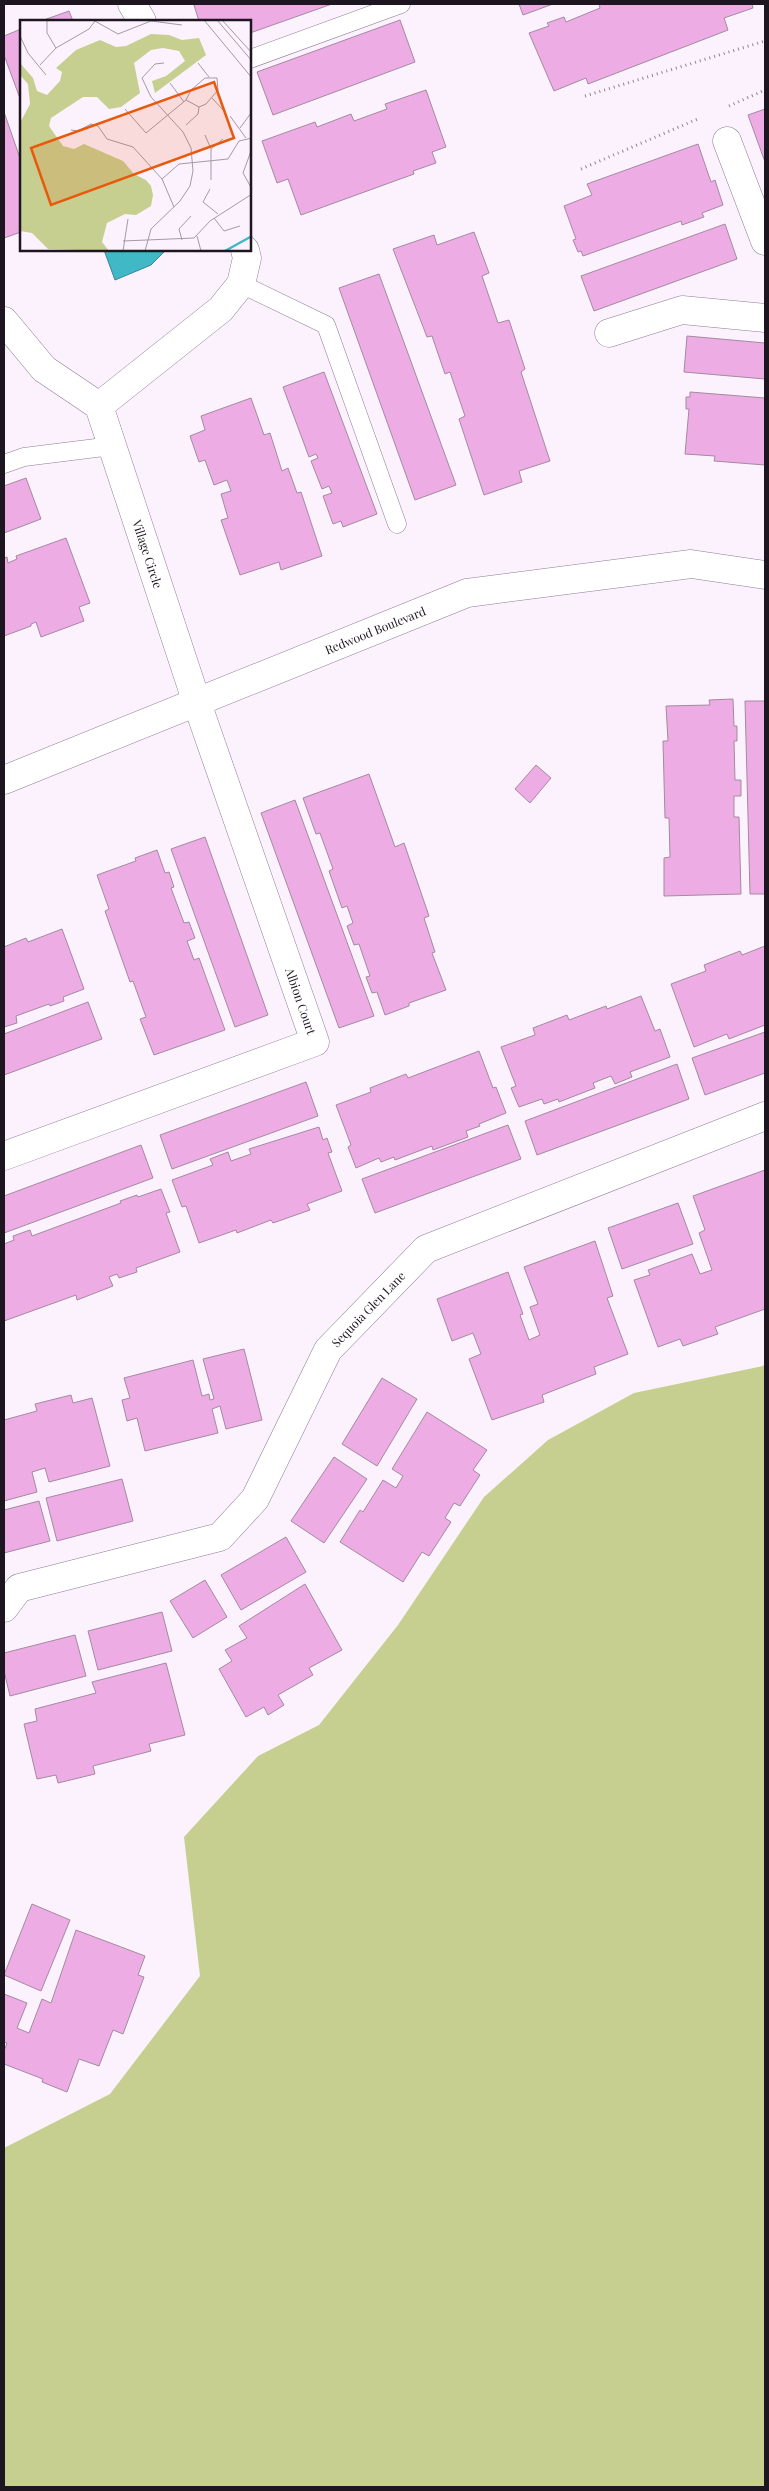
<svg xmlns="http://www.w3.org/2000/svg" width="769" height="2491" viewBox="0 0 769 2491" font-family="'Playfair Display',serif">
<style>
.green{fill:#c6cf8f}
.water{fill:#41b8c5;stroke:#368794}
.building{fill:#edace4;stroke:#a589a0}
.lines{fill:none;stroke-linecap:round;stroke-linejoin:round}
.lane-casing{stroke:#907b96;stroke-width:19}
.street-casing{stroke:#907b96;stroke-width:29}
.path{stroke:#8f8692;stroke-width:3;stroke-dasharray:1 4;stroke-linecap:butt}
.lane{stroke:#fff;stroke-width:18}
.street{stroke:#fff;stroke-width:28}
.labels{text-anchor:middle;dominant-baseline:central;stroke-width:4;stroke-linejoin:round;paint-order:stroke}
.street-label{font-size:12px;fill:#1d1520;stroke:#fff}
.inset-river{fill:none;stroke:#41b8c5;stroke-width:2.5}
.inset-road{fill:none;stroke:#a29aa5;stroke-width:1}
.view{fill:#e8590c;fill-opacity:0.15;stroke:#e8590c;stroke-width:2.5}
.inset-edge{fill:none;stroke:#1d1520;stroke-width:2.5}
</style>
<rect width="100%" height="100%" fill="#fbf2fe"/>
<polygon class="green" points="765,1363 765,2487 4,2487 4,2148 110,2094 200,1976 184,1837 258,1756 319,1725 398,1625 484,1497 548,1440 634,1393 763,1366"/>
<polygon class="water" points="104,250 166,250 151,265 115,280"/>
<g class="building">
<polygon points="198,4 332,4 250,33 250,21 199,21 194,5"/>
<polygon points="519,4 553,4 523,15"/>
<polygon points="599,4 752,4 753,8 724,18 728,30 588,84 586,78 554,91 529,33 549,26 547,23 564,17 566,22 600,8"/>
<polygon points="69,11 73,21 41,21"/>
<polygon points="400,20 415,62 273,115 257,72"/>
<polygon points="21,29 21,101 4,55 4,36"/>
<polygon points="426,90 446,147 432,152 436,163 413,171 414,174 301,215 288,179 277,183 262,141 315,122 317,127 351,114 354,121 387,109 385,104"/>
<polygon points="765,109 765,162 748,115"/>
<polygon points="4,112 21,161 21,232 4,238"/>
<polygon points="698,144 711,182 715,180 723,205 702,213 704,217 682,225 681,221 583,256 581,251 578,252 573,240 576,239 564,206 592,195 587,184"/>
<polygon points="725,224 737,259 594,311 581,276"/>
<polygon points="474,232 489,273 482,276 498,323 509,320 525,369 521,372 550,461 519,471 522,482 484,495 459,419 465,416 450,372 445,374 432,336 427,337 393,249 434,235 437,245"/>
<polygon points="379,274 456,485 415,500 339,288"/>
<polygon points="687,336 765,343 765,379 684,372"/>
<polygon points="324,372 377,514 343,527 341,521 333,524 323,496 332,493 329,486 322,489 311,461 318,458 316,454 309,457 283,387"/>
<polygon points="690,392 765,398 765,465 714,461 715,456 685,454 689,409 686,409 686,397 690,397"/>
<polygon points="251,398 264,435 270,433 282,471 288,468 297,493 301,492 322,556 281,570 279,562 240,575 221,520 228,518 221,494 231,491 227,480 214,485 205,460 199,462 190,436 205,430 201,416"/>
<polygon points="26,478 41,519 4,533 4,486"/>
<polygon points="66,538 90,603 79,607 84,621 41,637 36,622 31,624 31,626 4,636 4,558 7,557 8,563 17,559 16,556"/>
<polygon points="733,699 734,726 737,726 737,741 734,741 735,780 741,780 741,796 734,796 734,817 739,817 741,894 664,896 664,858 670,857 669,818 665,818 663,741 668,741 666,706 710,705 709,700"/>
<polygon points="745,701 765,701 765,894 750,894"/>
<polygon points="536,765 551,778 530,803 515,789"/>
<polygon points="369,774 395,847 404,843 429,916 424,918 435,952 432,953 446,990 409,1003 409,1006 385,1015 377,992 372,993 366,977 370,976 359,944 354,945 347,926 353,923 347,906 342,908 329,871 333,869 320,833 316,834 303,798"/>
<polygon points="295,800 374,1016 339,1028 261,813"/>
<polygon points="205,837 268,1015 235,1027 171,849"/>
<polygon points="157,850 165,873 169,872 174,887 171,888 184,923 189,922 195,938 187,941 194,960 199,958 225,1030 154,1055 140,1019 146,1017 133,981 130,982 105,911 109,909 97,875 136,861 135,858"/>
<polygon points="62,929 84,989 63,997 64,1001 50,1006 49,1004 16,1016 17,1023 4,1027 4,947 26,938 28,942"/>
<polygon points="765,946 765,1025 729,1039 727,1034 694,1047 671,984 706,971 704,965 740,951 742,955"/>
<polygon points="641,996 655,1031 660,1029 670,1057 630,1072 632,1077 615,1084 611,1076 593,1083 595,1088 559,1102 558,1099 544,1104 542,1099 519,1107 511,1088 516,1086 501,1047 535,1035 533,1028 567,1015 569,1020 606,1006 607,1009"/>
<polygon points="88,1002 102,1039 4,1075 4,1034"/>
<polygon points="765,1032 765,1073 705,1095 692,1058"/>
<polygon points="479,1051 493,1088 496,1087 506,1113 479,1124 480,1126 466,1131 468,1137 433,1150 432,1146 395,1160 394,1157 381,1162 379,1158 356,1168 348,1147 351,1145 336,1105 371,1092 370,1088 406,1074 408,1078"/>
<polygon points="677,1064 689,1099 537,1155 525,1121"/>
<polygon points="306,1082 318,1116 172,1169 160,1135"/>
<polygon points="508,1125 521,1159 375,1213 362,1179"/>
<polygon points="319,1127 323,1140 327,1138 332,1152 328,1153 342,1191 307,1204 310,1210 273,1223 271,1220 237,1233 236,1230 199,1243 186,1206 182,1207 172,1180 213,1165 210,1159 228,1152 231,1161 251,1154 249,1149"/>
<polygon points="141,1145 153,1178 4,1233 4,1196"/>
<polygon points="765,1170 765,1309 715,1327 718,1334 683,1346 680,1339 658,1347 634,1280 650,1275 648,1270 692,1254 700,1274 712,1270 699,1233 705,1230 693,1196"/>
<polygon points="161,1189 170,1212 166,1213 180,1252 136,1268 137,1272 119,1278 117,1274 109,1277 113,1286 77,1300 76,1295 4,1321 4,1244 14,1240 13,1236 30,1230 32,1236 121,1203 120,1201 137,1195 138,1197"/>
<polygon points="678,1203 693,1244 622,1269 608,1228"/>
<polygon points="595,1241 613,1296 607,1298 628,1354 594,1367 596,1374 542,1395 544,1402 492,1420 469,1359 481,1354 473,1333 452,1341 437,1299 508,1272 523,1314 520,1315 529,1340 540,1335 530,1307 538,1304 524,1267"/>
<polygon points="244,1349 262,1420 226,1429 220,1406 212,1409 218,1433 145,1451 137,1418 127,1421 122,1400 130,1398 124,1378 193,1360 202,1396 209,1394 210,1400 214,1399 203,1359"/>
<polygon points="382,1378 417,1399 377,1466 342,1444"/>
<polygon points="71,1395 73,1403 92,1398 110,1466 49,1482 45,1468 32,1472 37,1492 4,1501 4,1420 37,1411 35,1404"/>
<polygon points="427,1412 487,1450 473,1470 480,1475 460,1506 454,1503 445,1518 451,1522 429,1556 422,1552 403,1582 340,1542 360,1510 363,1512 383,1480 396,1488 403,1476 392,1469"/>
<polygon points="334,1457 367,1479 324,1543 291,1521"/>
<polygon points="122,1479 133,1521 57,1541 46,1498"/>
<polygon points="39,1501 50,1541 4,1553 4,1510"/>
<polygon points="286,1537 306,1572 241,1610 221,1575"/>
<polygon points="205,1580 227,1617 193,1638 170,1601"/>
<polygon points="305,1584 342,1650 309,1668 313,1675 278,1695 284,1705 268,1715 264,1707 246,1717 219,1669 232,1661 225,1650 247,1638 239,1626"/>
<polygon points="162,1612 172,1651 98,1670 88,1631"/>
<polygon points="75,1635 86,1676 10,1696 4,1671 4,1653"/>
<polygon points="166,1663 185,1735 149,1744 151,1751 93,1766 95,1774 58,1783 56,1775 37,1779 24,1724 37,1721 35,1709 96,1693 92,1682"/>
<polygon points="32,1904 70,1920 41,1991 4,1975"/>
<polygon points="76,1930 145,1956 138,1975 144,1977 123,2034 113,2030 99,2066 79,2059 67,2092 42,2082 43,2079 4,2064 4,2051 7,2043 4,2042 4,1994 27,2003 17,2028 29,2033 42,1999 51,2003"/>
</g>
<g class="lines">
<defs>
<g id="lane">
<polyline points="250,59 401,4"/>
<polyline points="241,284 326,325 397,524"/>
<polyline points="4,464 24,457 112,446"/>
</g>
<g id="street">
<polyline points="132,4 142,21"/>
<polyline points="727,141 765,241"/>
<polyline points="4,321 44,369 99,406 197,703 315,1042 4,1156"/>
<polyline points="609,333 682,310 765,318"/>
<polyline points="99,406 221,309 241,284 247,258 245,250"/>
<polyline points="4,780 467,593 691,564 765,575"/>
<polyline points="4,1608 19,1588 220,1537 255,1499 328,1350 426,1249 765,1116"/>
</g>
</defs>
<use href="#lane" class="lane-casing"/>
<use href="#street" class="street-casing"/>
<g class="path">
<polyline points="585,96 765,41"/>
<polyline points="729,106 765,90"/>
<polyline points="581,169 700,118"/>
</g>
<use href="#lane" class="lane"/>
<use href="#street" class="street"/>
</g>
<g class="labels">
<g class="street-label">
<text transform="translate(148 554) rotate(72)">Village Circle</text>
<text transform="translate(375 630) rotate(-22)">Redwood Boulevard</text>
<text transform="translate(301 1001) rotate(71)">Albion Court</text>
<text transform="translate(368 1309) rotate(-46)">Sequoia Glen Lane</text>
</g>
</g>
<g transform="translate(20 20)">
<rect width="231" height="231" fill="#fbf2fe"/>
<path d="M 131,14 L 149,15 L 162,20 L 179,18 L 186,35 L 135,73 L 132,61 L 146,56 L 165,41 L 159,31 L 143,28 L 131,30 L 114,43 L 120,73 L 101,87 L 89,89 L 77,77 L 63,77 L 31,98 L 29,106 L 43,126 L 54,129 L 64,124 L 103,141 L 114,154 L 126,160 L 131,166 L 133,175 L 131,186 L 116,195 L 105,194 L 87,203 L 82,222 L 89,231 L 28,229 L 12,213 L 0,211 L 0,103 L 10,84 L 8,64 L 0,55 L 0,43 L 13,58 L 17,71 L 27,75 L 40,61 L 42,52 L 36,48 L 56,30 L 80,20 L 96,27 L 106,26 Z" fill="#c6cf8f"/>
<path class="inset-river" d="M 205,231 L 232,216"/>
<path class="inset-road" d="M 27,0 L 27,13 L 36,28M 73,0 L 98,14 L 131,1 L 162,5M 184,0 L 232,58M 197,0 L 232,41M 202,0 L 232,33M 0,16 L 8,33 L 26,55M 178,43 L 189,57M 20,45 L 36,28 L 69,9 L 75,1M 150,63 L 164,82M 192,78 L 205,92M 105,89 L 126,113 L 166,80 L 171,70 L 185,58 L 197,58 L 198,70 L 186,84 L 179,87 L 166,80M 210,96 L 226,118M 166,105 L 178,94 L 179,87M 220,108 L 231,93M 51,110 L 58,111 L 71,104 L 78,106 L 87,119 L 113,127 L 142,159 L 154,187M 185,115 L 191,129M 231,131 L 223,153 L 232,169M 142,159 L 159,144 L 208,139 L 219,121 L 232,118M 191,160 L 191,129 L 203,119M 190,169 L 183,182 L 198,194M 194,198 L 204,211 L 220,206M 177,216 L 181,231M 162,220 L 159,209 L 171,196M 103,221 L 174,218 L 190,201 L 232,174M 103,231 L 108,199M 125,231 L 131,209 L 160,181 L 170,166 L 173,151 L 171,128 L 163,112 L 131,77 L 122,58 L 135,44 L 144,43"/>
<path class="view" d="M 194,62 L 214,118 L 31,185 L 11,128 Z"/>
<rect width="231" height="231" class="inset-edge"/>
</g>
<rect width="769" height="2491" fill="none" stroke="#1d1520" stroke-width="10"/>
</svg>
